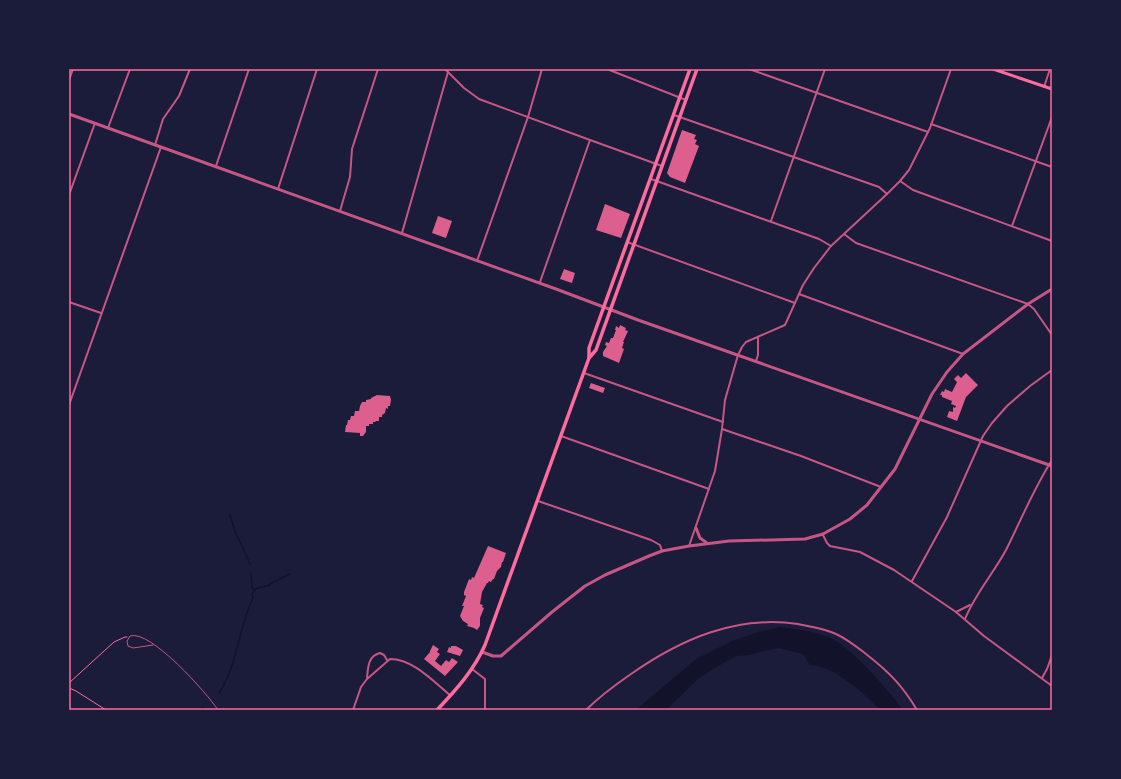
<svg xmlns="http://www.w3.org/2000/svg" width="1121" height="779" viewBox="0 0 1121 779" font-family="Ubuntu,sans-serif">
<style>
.water{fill:#12122b}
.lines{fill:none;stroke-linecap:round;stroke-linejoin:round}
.stream{stroke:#12122b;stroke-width:1.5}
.building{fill:#dd5f8e}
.path{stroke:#ff6b9d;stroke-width:1}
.service{stroke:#c65784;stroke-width:1}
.minor{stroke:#c65784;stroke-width:2}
.tertiary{stroke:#c65784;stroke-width:3}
.secondary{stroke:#ff6b9d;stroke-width:3}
.primary{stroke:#ff6b9d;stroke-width:3.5}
.neatline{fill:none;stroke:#ff6b9d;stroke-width:1.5}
</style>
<rect width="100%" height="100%" fill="#1b1b3a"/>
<path class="water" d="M 780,627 C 796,629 811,631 825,636 C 848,642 888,690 903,710 L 880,710 C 866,694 832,665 810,665 L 803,654 L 779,648 L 764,651 L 749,655 L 736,656 L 713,669 L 698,679 L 666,710 L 636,710 L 696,659 L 732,641 L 759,632 Z"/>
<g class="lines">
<g class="stream">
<polyline points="230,515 235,531 250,564"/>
<polyline points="251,573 252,588 255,590"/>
<path d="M 219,693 C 237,666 239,627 253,598 L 252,594 C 254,593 254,591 255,590 C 259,586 266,587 270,585 L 270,583 L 273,583 L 274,581 L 277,581 L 279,579 L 290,574"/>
<polyline points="199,710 203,707"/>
</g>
</g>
<g class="building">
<polygon points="682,130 696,135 694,139 697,140 695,144 699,146 685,183 670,177 667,173"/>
<polygon points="605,204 630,214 621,238 596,230"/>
<polygon points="438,216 452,221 446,238 432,233"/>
<polygon points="564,269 575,273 572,283 560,279"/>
<polygon points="620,325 626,328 625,330 628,331 623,342 624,342 622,348 624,349 619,363 603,356 603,352 607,346 605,345 606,342 609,343 611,338 613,338 616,330 615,330 616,326 619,328"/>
<polygon points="966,373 978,385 966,397 957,421 947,417 949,411 953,412 953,407 955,408 956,406 951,404 952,401 942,397 942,395 940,395 942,391 944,392 945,389 952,392 957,382 954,379 958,375 961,378"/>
<polygon points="591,383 605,388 603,393 589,388"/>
<polygon points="377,395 390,396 391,400 390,406 388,406 388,409 386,408 385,413 382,415 382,417 379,417 379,421 376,421 375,422 373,422 373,424 369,424 369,426 366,426 366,432 363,436 360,436 360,433 345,432 346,425 347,425 348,420 350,420 351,416 354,416 355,411 359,411 360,406 362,402 366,402 366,400 371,399 371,398"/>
<polygon points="488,546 506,553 503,562 502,562 501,567 497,571 494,579 493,579 491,582 489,581 488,583 487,583 482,592 480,604 483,605 482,607 484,608 480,618 480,626 477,630 474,628 467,626 468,624 463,621 460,616 464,606 462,606 466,596 464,595 464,592 469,579 471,580 472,577 474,578"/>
<polygon points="433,645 439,649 437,652 440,654 435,661 441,666 446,660 449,662 452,658 458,662 445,676 424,659 430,652 430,651"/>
<polygon points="451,646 456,646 463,650 460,656 447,652 449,647 451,648"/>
</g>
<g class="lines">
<g class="path">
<polyline points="69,683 114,642 125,637 127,637"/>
<polyline points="69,688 76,691 106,710"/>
</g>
<path class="service" d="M 153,645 L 133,648 L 128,646 L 127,641 L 130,636 C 150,629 207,693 218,710"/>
<g class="minor">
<polyline points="445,69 464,88 479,99 590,140 662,166"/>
<polyline points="607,69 686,100"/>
<polyline points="749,69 928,132"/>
<polyline points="69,80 73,69"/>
<polyline points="1044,87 1050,69"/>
<polyline points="674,115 879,187 887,194"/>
<polyline points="931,124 1052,167"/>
<polyline points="108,128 130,69"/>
<polyline points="155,145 163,119 179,96 190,69"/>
<polyline points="216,166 249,69"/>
<polyline points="651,179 819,239 831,246"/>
<polyline points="900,181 913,190 1052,241"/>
<polyline points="278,189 317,69"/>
<polyline points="69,195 95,123"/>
<polyline points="340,211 350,177 352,149 378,69"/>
<polyline points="771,221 825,69"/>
<polyline points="1012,226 1052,117"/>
<polyline points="402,233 448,72"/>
<polyline points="844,234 856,243 1028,304 1034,309 1052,335"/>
<polyline points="627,242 795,303"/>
<polyline points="477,261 528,117 542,69"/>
<polyline points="540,282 590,140"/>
<polyline points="799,294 963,354"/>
<polyline points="69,302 101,313"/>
<polyline points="756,361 758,355 758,337"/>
<polyline points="584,373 723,422"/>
<polyline points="69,405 161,147"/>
<polyline points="722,429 801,456 881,487"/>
<polyline points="561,436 709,489"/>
<polyline points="538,501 651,540 660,545 662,551"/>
<polyline points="823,535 827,543 830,546 860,552 894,570 956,612 984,636 1052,686"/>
<polyline points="689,546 715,471 722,429 725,400 738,355 742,347 746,342 785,325 803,285 814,268 831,246 887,194 900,181 909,170 930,128 951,69"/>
<polyline points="912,581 947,517 983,436 992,423 1007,406 1030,386 1052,370"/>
<polyline points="956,612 970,605"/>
<path d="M 965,619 C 975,594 993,574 1006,550 C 1021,520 1034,488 1052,460"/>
<polyline points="472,669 485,679 485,710"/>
<path d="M 367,678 C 368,667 368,656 380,653 L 384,655 L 387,660"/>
<polyline points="1042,678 1047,669 1052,655"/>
<path d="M 353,710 L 361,687 L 367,679 L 390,659 C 413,659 433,681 450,695"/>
<path d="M 586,710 C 600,696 615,685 631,674 C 681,639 736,615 798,624 C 811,627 824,628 836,634 C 847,639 857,647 866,654 C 889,672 902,685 917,710"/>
</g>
<g class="tertiary">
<polyline points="69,114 556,289 638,320 1052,466"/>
<polyline points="696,528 700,538 707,543"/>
<polyline points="482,652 493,656 501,656 552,612 585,586 605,575 649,556 662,551 689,546 729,541 805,539 823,534 850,519 867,505 895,469 932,394 947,372 963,354 1028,304 1052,289"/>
</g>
<polyline class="secondary" points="993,69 1052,89"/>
<g class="primary">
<polyline points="589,358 596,350 697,69"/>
<path d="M 437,710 C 456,690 474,670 485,645 L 589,358 L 589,348 L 607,298 L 690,69"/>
</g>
</g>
<rect width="1121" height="779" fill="none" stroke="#1b1b3a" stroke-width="140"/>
<rect x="70" y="70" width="981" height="639" class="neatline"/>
</svg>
